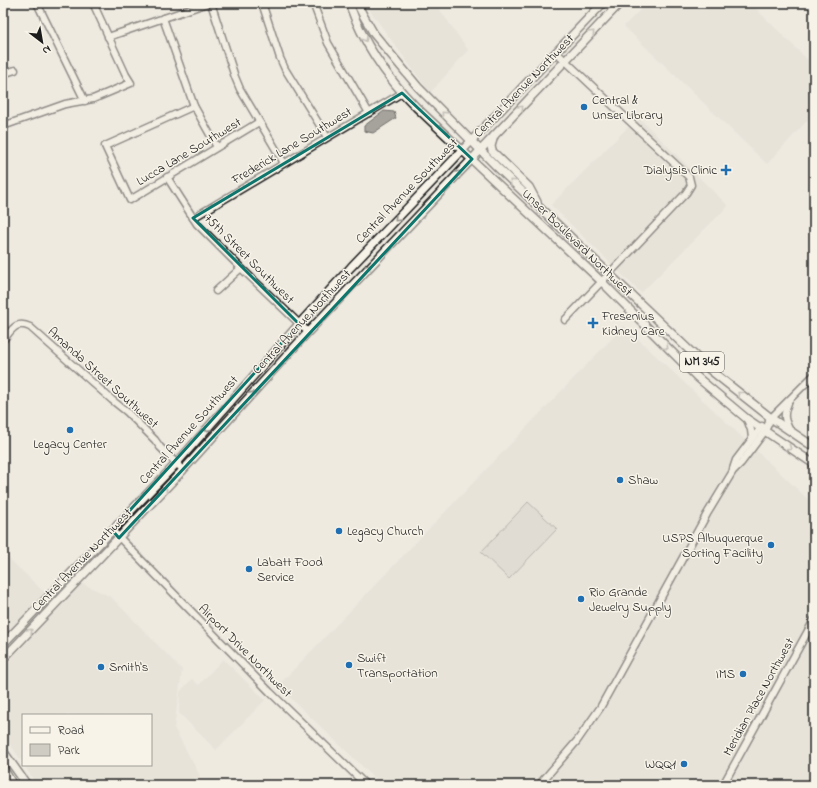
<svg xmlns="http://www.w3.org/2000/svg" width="817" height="788" viewBox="0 0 817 788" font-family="'Indie Flower',sans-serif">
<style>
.built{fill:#dedbd1}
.green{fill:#cfccc3;stroke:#767470}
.water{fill:#a6a39d;stroke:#6f6d69}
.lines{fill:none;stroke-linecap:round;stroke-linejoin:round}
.minor-casing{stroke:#1c1c1c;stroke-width:9}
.major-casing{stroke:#1c1c1c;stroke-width:10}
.minor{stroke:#f7f3e8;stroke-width:6}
.major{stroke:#f7f3e8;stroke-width:7}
.oneway{stroke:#94928c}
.marked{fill:none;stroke:#0f766e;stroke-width:3;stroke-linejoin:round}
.poi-dot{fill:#1f6fb2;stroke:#f7f3e8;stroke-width:1.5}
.labels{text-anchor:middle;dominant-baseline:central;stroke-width:3;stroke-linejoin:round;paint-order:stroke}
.shield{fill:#f7f3e8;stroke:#5e5c59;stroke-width:1}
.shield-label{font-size:12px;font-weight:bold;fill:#1c1c1c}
.street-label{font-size:13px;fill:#1c1c1c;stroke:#f7f3e8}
.poi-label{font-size:13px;fill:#1c1c1c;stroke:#f7f3e8;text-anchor:start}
</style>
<rect width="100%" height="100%" fill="#eeeae0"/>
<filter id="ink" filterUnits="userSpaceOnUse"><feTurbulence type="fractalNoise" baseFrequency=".025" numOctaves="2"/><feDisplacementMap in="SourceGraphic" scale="8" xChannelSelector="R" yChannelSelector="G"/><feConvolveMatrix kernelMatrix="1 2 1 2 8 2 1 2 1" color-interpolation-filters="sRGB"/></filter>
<g filter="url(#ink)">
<g class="built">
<polygon points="367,3 435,3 468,50 430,93 369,9"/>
<polygon points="647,3 750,3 814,66 814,113 767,164 624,26"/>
<polygon points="638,117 728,206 641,293 551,205"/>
<polygon points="624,326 814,505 814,785 382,785 278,686"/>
<polygon points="3,553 47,595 3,640"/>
<polygon points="81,583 111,597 182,670 174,728 200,776 192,785 37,785 24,765 151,765 151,715 23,715 23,763 3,734 3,668"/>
<polygon points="223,659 265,700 216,750 179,713 180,692 192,679 199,685"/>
</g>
<polygon class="green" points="528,502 557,529 509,579 481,552"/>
<polygon class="water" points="384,111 394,112 396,118 373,133 364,131 364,126"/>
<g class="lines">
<defs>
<g id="minor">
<polyline points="37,3 85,101"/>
<polyline points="211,3 235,77 240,89 284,163"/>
<polyline points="262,3 280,58 285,69 327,137"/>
<polyline points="313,3 328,43 369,113"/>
<polyline points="163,18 194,106 217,147"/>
<polyline points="108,37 208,3"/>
<polyline points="557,53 689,177 691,185 686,193 565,320"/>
<polyline points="3,74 15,70"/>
<polyline points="194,106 105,146 130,200 259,122"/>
<polyline points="3,126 65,104 93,99 131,83 126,75 93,3"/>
<polyline points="167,177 197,224 241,268 308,332"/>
<polyline points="193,218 402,93"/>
<polyline points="216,291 241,268"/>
<path d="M 3,340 C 12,330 16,320 30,327 L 112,400 L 127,412 L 155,440 L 160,447 L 183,470"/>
<path d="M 788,403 C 783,415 784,419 790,431"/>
<polyline points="747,419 751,430 752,438"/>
<polyline points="769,420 814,375"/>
<polyline points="733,469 736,460 762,426"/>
<polyline points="112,530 270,692 366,785"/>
<polyline points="539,785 577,741 600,708 707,514 733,471 741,463 765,431 771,418"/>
<polyline points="723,785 814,620"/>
</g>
<g id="major">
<path d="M 349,3 C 363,43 386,77 416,107 L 601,281 L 697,377 L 747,419 L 814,464"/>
<polyline points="357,3 363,15 374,34 418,87 497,167 709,369 771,418 814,447"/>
<polyline points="494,136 491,146 492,151 529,187 537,202"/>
<polyline points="3,644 176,464 299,324 351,267 603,3"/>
<polyline points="3,659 183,470 308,332 620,3"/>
<polyline points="3,751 27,785"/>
<polyline points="3,768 13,785"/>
</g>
</defs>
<use href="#minor" class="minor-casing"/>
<use href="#major" class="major-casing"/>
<use href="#minor" class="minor"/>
<use href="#major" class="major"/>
</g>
<defs><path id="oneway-chevron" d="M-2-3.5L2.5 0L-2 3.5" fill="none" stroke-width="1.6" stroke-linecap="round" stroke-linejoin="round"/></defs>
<g class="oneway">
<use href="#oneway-chevron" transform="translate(592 33) rotate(-47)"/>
<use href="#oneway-chevron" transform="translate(365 39) rotate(62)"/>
<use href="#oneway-chevron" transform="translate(521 108) rotate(-46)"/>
<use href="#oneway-chevron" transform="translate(444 114) rotate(-136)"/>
<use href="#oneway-chevron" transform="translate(459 173) rotate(-46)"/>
<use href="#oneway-chevron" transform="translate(512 182) rotate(-137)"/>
<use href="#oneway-chevron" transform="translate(397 219) rotate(134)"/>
<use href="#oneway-chevron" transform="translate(369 267) rotate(-46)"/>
<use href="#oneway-chevron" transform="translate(666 347) rotate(44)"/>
<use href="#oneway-chevron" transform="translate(252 394) rotate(-48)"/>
<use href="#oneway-chevron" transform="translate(740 394) rotate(-141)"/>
<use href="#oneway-chevron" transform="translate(207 429) rotate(132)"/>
<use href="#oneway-chevron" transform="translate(789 448) rotate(34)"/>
<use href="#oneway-chevron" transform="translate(165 490) rotate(-46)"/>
<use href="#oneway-chevron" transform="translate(30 631) rotate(-46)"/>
</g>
</g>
<path d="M0 0H817V788H0ZM 402,93 L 472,159 L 119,538 L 112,530 L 299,324 L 193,218 Z" fill="#eeeae0" fill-opacity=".55" fill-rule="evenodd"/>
<path class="marked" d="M 402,93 L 472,159 L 119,538 L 112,530 L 299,324 L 193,218 Z"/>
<g class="poi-dot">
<circle cx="584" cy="107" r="4"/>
<path d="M724 164h4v4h4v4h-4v4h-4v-4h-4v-4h4z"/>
<path d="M591 317h4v4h4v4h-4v4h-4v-4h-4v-4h4z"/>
<circle cx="70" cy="430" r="4"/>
<circle cx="620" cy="480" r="4"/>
<circle cx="339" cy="531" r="4"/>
<circle cx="771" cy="545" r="4"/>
<circle cx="249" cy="569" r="4"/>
<circle cx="581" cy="599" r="4"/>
<circle cx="349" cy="665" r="4"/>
<circle cx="101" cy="667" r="4"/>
<circle cx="743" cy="674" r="4"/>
<circle cx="684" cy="764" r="4"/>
</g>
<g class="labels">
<rect class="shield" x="680" y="352" width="44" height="20" rx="3"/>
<g class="shield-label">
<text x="702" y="362">NM 345</text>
</g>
<g class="street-label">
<text transform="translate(524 86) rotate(-46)">Central Avenue Northwest</text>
<text transform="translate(292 146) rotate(-31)">Frederick Lane Southwest</text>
<text transform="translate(189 152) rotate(-31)">Lucca Lane Southwest</text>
<text transform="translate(407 191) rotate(-46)">Central Avenue Southwest</text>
<text transform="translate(577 243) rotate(44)">Unser Boulevard Northwest</text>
<text transform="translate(249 259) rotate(45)">75th Street Southwest</text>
<text transform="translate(302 322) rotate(-47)">Central Avenue Northwest</text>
<text transform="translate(103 378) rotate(42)">Amanda Street Southwest</text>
<text transform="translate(189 430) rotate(-48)">Central Avenue Southwest</text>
<text transform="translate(82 560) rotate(-46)">Central Avenue Northwest</text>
<text transform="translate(245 651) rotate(45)">Airport Drive Northwest</text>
<text transform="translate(759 697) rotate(-61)">Meridian Place Northwest</text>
</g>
<g class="poi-label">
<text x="592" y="100">Central &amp;<tspan x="592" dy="15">Unser Library</tspan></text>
<text x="717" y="170" text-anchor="end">Dialysis Clinic</text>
<text x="602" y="316">Fresenius<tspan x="602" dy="15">Kidney Care</tspan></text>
<text x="70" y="444" text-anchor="middle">Legacy Center</text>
<text x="628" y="480">Shaw</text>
<text x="347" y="531">Legacy Church</text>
<text x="763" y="538" text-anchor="end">USPS Albuquerque<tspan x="763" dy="15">Sorting Facility</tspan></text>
<text x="257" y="562">Labatt Food<tspan x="257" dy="15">Service</tspan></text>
<text x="589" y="592">Rio Grande<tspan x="589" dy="15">Jewelry Supply</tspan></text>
<text x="357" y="658">Swift<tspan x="357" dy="15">Transportation</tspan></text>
<text x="109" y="667">Smith's</text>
<text x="735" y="674" text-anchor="end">IMS</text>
<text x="676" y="764" text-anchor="end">WQQ1</text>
</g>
</g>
<rect width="817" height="788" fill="none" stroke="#f7f3e8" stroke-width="16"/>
<rect x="8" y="8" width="801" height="772" fill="none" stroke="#1c1c1c" stroke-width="1.5" filter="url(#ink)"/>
<rect x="22" y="714" width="130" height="52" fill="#f7f3e8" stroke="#9f9d96"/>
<rect x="30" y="727" width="20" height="6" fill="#f7f3e8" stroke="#9f9d96"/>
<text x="58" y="734" font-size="12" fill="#1c1c1c">Road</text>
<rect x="30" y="744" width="20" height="12" fill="#cfccc3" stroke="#9f9d96"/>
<text x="58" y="754" font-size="12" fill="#1c1c1c">Park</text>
<g transform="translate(42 42) rotate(149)" stroke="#f7f3e8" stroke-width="3" paint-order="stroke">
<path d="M0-3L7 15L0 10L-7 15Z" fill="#1c1c1c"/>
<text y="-6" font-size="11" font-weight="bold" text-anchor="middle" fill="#1c1c1c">N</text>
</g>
</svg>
